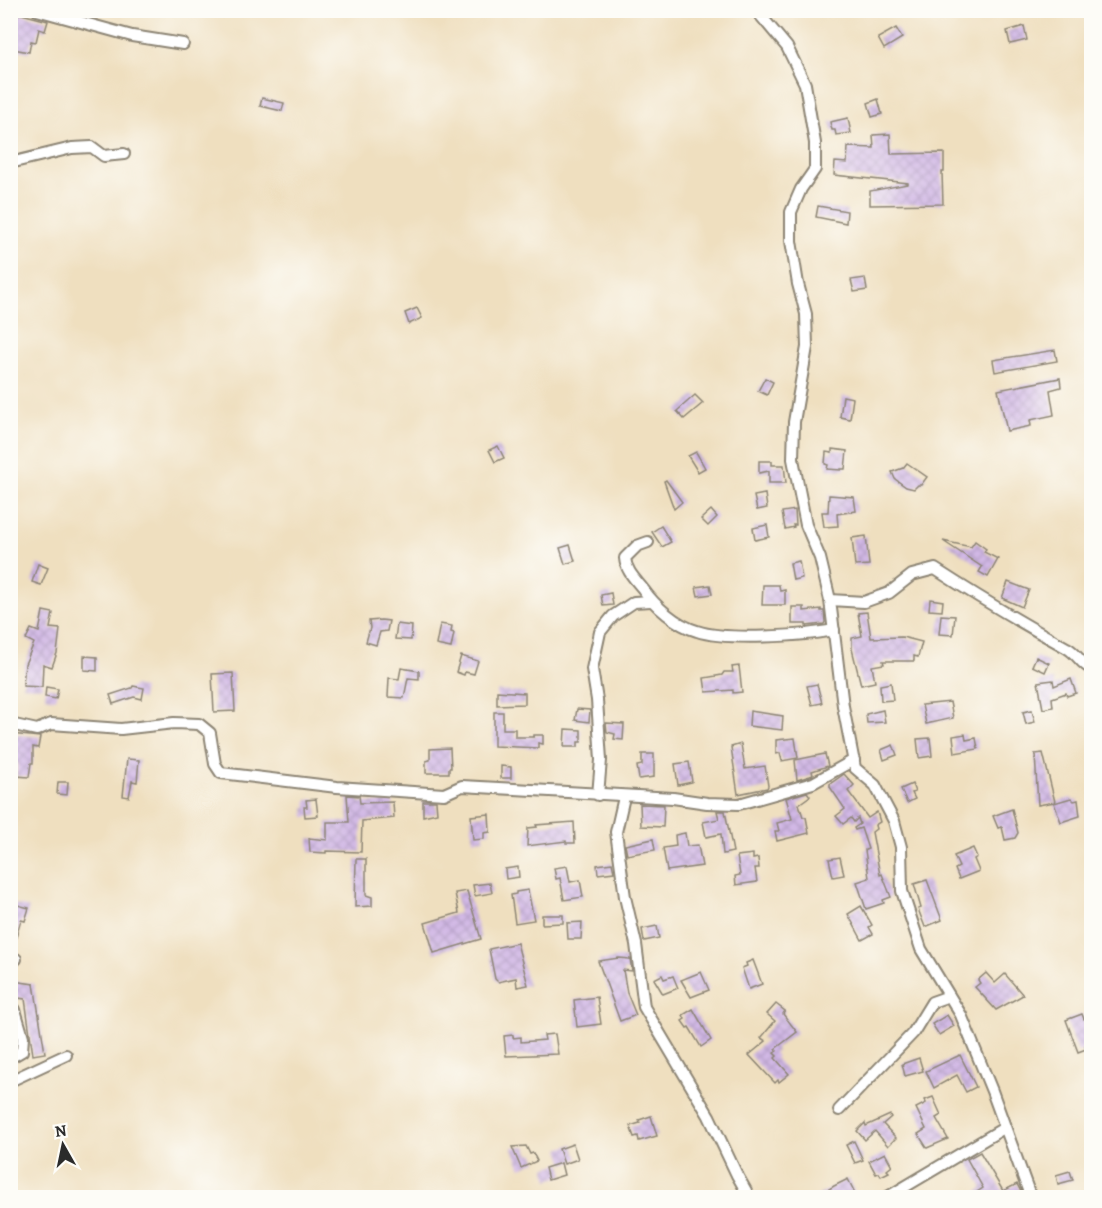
<svg xmlns="http://www.w3.org/2000/svg" width="1102" height="1208" viewBox="0 0 1102 1208" font-family="Alegreya,serif">
<style>
.building{fill:url(#building-cross-hatch)}
.lines{fill:none;stroke-linecap:round;stroke-linejoin:round}
.minor-casing{stroke:#8d8575;stroke-width:14}
.minor{stroke:#fff;stroke-width:10}
</style>
<defs>
<pattern id="building-cross-hatch" width="8" height="8" patternUnits="userSpaceOnUse" patternTransform="scale(1.5)"><rect width="8" height="8" fill="#d1b8e5"/><path d="M0 0l8 8M0 8l8-8" fill="none" stroke="#b49ec5"/></pattern>
</defs>
<rect width="100%" height="100%" fill="#fdfcf7"/>
<filter id="ink" filterUnits="userSpaceOnUse"><feTurbulence type="fractalNoise" baseFrequency=".0167" numOctaves="2"/><feDisplacementMap in="SourceGraphic" scale="12" xChannelSelector="R" yChannelSelector="G"/><feConvolveMatrix kernelMatrix="1 2 1 2 8 2 1 2 1" color-interpolation-filters="sRGB"/></filter>
<filter id="wash" filterUnits="userSpaceOnUse"><feTurbulence type="fractalNoise" baseFrequency=".008" numOctaves="4" result="noise"/><feDisplacementMap in="SourceGraphic" scale="24" xChannelSelector="R" yChannelSelector="G"/><feGaussianBlur stdDeviation="1.35" result="paint"/><feColorMatrix in="noise" values="0 0 0 0 0 0 0 0 0 0 0 0 0 0 0 0 0 1.4 0 .05"/><feComposite in="paint" operator="in"/></filter>
<g filter="url(#wash)">
<rect width="100%" height="100%" fill="#efdfbf"/>
<g id="blocks">
<g class="building">
<polygon points="18,13 48,21 45,31 39,29 36,42 31,41 29,52 13,49 16,32 13,31"/>
<polygon points="1024,26 1027,40 1010,44 1007,31"/>
<polygon points="896,28 902,38 884,49 878,38"/>
<polygon points="262,98 284,103 282,111 260,106"/>
<polygon points="878,99 882,114 872,117 868,103"/>
<polygon points="848,118 851,133 836,135 835,130 832,130 830,122"/>
<polygon points="890,134 891,154 944,153 944,172 942,172 943,204 870,205 870,191 908,184 908,183 834,175 835,162 847,163 848,147 874,148 873,135"/>
<polygon points="818,206 847,211 846,223 816,217"/>
<polygon points="865,278 867,290 854,292 851,280"/>
<polygon points="417,308 422,318 409,324 405,313"/>
<polygon points="1055,350 1057,361 995,372 993,360"/>
<polygon points="765,378 773,382 767,395 758,391"/>
<polygon points="1060,378 1061,387 1050,390 1054,415 1030,420 1031,426 1007,431 998,390"/>
<polygon points="695,395 703,403 684,419 677,411"/>
<polygon points="843,396 853,398 850,419 840,417"/>
<polygon points="498,446 504,458 495,462 489,450"/>
<polygon points="832,449 847,451 845,469 841,469 841,470 827,469 828,465 825,464 826,452 832,453"/>
<polygon points="696,452 705,468 698,472 688,456"/>
<polygon points="759,461 772,461 772,465 784,465 786,483 769,483 769,471 759,473"/>
<polygon points="907,463 927,477 921,485 918,485 914,489 906,487 895,479 892,472 903,468"/>
<polygon points="666,480 682,502 674,509 664,481"/>
<polygon points="765,494 767,508 757,510 754,496"/>
<polygon points="829,495 854,497 856,511 837,514 838,526 824,527 822,512 828,512"/>
<polygon points="711,510 717,517 708,526 701,519"/>
<polygon points="795,510 796,525 793,525 794,527 785,529 782,512"/>
<polygon points="767,525 769,537 755,540 753,528"/>
<polygon points="661,526 671,542 662,547 652,532"/>
<polygon points="866,536 869,565 855,566 852,538"/>
<polygon points="943,541 971,547 975,541 986,549 984,552 998,559 988,577 979,572 982,567"/>
<polygon points="570,545 575,561 565,564 560,548"/>
<polygon points="799,561 802,578 793,580 790,563"/>
<polygon points="38,564 48,568 41,585 32,582"/>
<polygon points="1008,582 1029,590 1022,607 1002,598"/>
<polygon points="710,585 712,594 698,596 696,587"/>
<polygon points="763,585 779,585 780,591 785,590 785,605 762,605"/>
<polygon points="611,593 613,605 603,606 601,595"/>
<polygon points="930,599 943,601 942,611 929,610"/>
<polygon points="792,607 804,607 804,611 821,609 821,611 824,611 825,622 824,624 806,626 806,624 792,624"/>
<polygon points="43,611 53,613 50,628 60,629 57,653 52,667 43,664 42,687 23,686 25,664 34,643 26,639 31,629 39,632"/>
<polygon points="867,612 871,638 902,637 922,642 918,657 914,656 914,661 883,661 884,664 872,666 875,682 861,685 852,649 852,638 862,636 858,613"/>
<polygon points="941,615 955,616 953,635 939,634"/>
<polygon points="381,620 389,621 387,631 380,632 376,645 366,642 370,628 369,621"/>
<polygon points="397,624 412,626 411,640 395,639"/>
<polygon points="440,624 452,626 451,632 454,633 451,648 436,645"/>
<polygon points="84,656 97,657 97,671 84,670"/>
<polygon points="461,656 478,661 474,674 465,672 464,675 456,672"/>
<polygon points="1036,657 1049,663 1045,672 1032,666"/>
<polygon points="739,666 742,692 733,693 733,690 706,692 704,678 722,675 724,672 733,672 732,667"/>
<polygon points="401,668 419,671 419,679 408,678 404,698 388,697 389,678 399,679"/>
<polygon points="233,673 235,711 214,712 212,674"/>
<polygon points="1071,679 1076,693 1067,696 1066,693 1052,698 1053,707 1043,709 1038,682 1053,680 1054,686"/>
<polygon points="891,683 893,700 881,701 880,685"/>
<polygon points="817,684 822,703 812,705 807,686"/>
<polygon points="133,686 144,688 142,699 134,697 113,704 110,695 132,688"/>
<polygon points="46,687 58,689 56,699 45,697"/>
<polygon points="497,691 525,693 525,704 497,705"/>
<polygon points="950,702 953,718 926,724 922,705"/>
<polygon points="577,709 590,710 589,722 575,720"/>
<polygon points="883,710 885,722 867,723 866,714"/>
<polygon points="1032,710 1035,722 1026,724 1023,712"/>
<polygon points="750,711 783,716 782,730 749,726"/>
<polygon points="494,712 503,712 503,729 515,729 515,737 534,737 534,735 543,735 543,744 538,743 538,748 494,746"/>
<polygon points="606,723 624,724 623,740 614,739 615,734 607,732"/>
<polygon points="565,729 581,730 581,742 578,742 578,747 564,747"/>
<polygon points="10,734 40,737 38,748 33,747 33,763 31,763 29,777 16,776 18,763 15,763 15,749 10,748"/>
<polygon points="965,734 966,740 976,738 978,749 955,753 953,736"/>
<polygon points="795,738 798,758 782,761 780,753 776,754 776,740"/>
<polygon points="930,738 932,756 919,758 917,739"/>
<polygon points="741,744 745,769 765,766 768,786 767,788 738,794 731,747"/>
<polygon points="893,745 897,755 884,760 881,750"/>
<polygon points="450,748 451,768 449,768 449,773 426,773 426,761 430,760 430,749"/>
<polygon points="1043,753 1055,802 1038,805 1035,754"/>
<polygon points="642,754 654,754 654,777 639,779 637,766 642,765"/>
<polygon points="825,754 828,766 812,771 813,775 810,776 797,780 795,760"/>
<polygon points="127,759 139,760 137,782 132,781 129,797 123,796"/>
<polygon points="689,762 692,782 678,785 675,764"/>
<polygon points="501,766 511,767 511,778 501,778"/>
<polygon points="844,774 854,785 848,791 868,818 877,812 880,822 875,825 876,829 872,832 880,875 882,874 891,897 883,900 884,903 866,909 857,882 869,878 865,850 868,849 861,828 855,830 854,828 860,824 858,818 854,822 851,818 843,824 836,816 845,809 830,787 830,784"/>
<polygon points="58,782 68,782 67,795 57,794"/>
<polygon points="912,784 915,792 912,793 915,799 907,803 901,789"/>
<polygon points="807,792 810,796 799,804 803,817 806,817 809,833 777,841 775,831 779,831 777,823 792,819 786,798"/>
<polygon points="347,795 359,796 360,803 393,802 394,818 362,821 361,852 326,851 326,853 310,852 309,838 327,840 327,822 349,822"/>
<polygon points="1071,798 1074,801 1078,800 1080,816 1061,822 1054,803"/>
<polygon points="316,799 318,816 305,817 304,807 307,807 306,800"/>
<polygon points="423,801 436,801 437,813 423,816"/>
<polygon points="640,804 664,805 663,827 641,826"/>
<polygon points="1012,809 1018,833 1015,838 1005,840 1002,827 998,828 993,816"/>
<polygon points="717,811 725,811 733,852 723,854 721,834 706,837 703,822 719,819"/>
<polygon points="489,814 490,832 484,833 484,839 473,840 471,816"/>
<polygon points="574,822 575,843 566,843 566,841 527,846 528,828 537,827 536,825"/>
<polygon points="685,833 687,846 698,845 702,866 667,871 663,848 676,846 675,835"/>
<polygon points="653,839 655,850 627,855 625,845"/>
<polygon points="973,848 977,857 974,859 979,871 959,879 955,869 959,867 954,856"/>
<polygon points="753,854 753,859 758,858 759,868 755,868 757,882 736,885 735,876 740,875 737,856"/>
<polygon points="840,857 844,875 833,877 829,859"/>
<polygon points="356,859 366,859 366,895 372,897 372,906 355,907"/>
<polygon points="612,863 614,872 598,874 597,865"/>
<polygon points="567,866 570,882 580,880 583,897 564,900 560,878 556,879 554,868"/>
<polygon points="518,867 519,877 506,879 505,869"/>
<polygon points="927,880 942,920 925,927 918,909 921,908 914,884"/>
<polygon points="490,883 492,893 475,896 473,885"/>
<polygon points="528,890 534,920 515,923 511,895 516,894 516,892"/>
<polygon points="467,891 481,939 434,953 425,923 459,913 455,893"/>
<polygon points="10,903 29,908 25,921 21,920 13,948 10,947"/>
<polygon points="861,906 872,925 869,927 873,934 862,940 848,914"/>
<polygon points="542,915 563,915 563,923 542,924"/>
<polygon points="582,922 581,939 568,939 567,923"/>
<polygon points="657,926 659,938 644,941 642,929"/>
<polygon points="517,943 528,985 517,987 516,978 498,982 495,979 489,949"/>
<polygon points="619,958 630,959 632,971 623,970 627,993 636,1015 620,1021 598,961"/>
<polygon points="753,960 762,984 749,989 742,968 747,966 746,963"/>
<polygon points="701,972 709,990 691,997 681,980"/>
<polygon points="986,973 995,983 1005,974 1023,995 996,1010 975,987 980,983 978,980"/>
<polygon points="662,975 664,979 673,976 678,988 663,994 654,979"/>
<polygon points="13,981 34,984 45,1053 33,1055 25,999 11,997"/>
<polygon points="597,997 601,1024 577,1027 574,1000"/>
<polygon points="776,1004 785,1011 783,1014 797,1032 775,1049 777,1051 774,1053 777,1056 775,1058 789,1074 779,1082 778,1080 775,1083 749,1055 766,1041 761,1038 775,1021 767,1014"/>
<polygon points="693,1009 711,1040 701,1047 689,1027 687,1028 682,1021 685,1019 683,1015"/>
<polygon points="1082,1014 1084,1019 1086,1018 1092,1033 1092,1044 1085,1046 1086,1049 1078,1052 1066,1020"/>
<polygon points="947,1015 954,1026 939,1035 932,1024"/>
<polygon points="555,1034 558,1054 506,1056 504,1036 513,1035 513,1038 521,1037 521,1042 545,1040 544,1035"/>
<polygon points="960,1055 976,1087 966,1092 957,1075 934,1088 926,1071"/>
<polygon points="919,1058 923,1071 905,1076 902,1064"/>
<polygon points="933,1097 941,1115 936,1118 948,1139 927,1148 918,1134 926,1129 916,1108 926,1103 925,1100"/>
<polygon points="890,1115 891,1117 883,1124 896,1138 888,1146 875,1131 865,1140 857,1131 865,1123 866,1126"/>
<polygon points="651,1116 657,1136 639,1141 638,1136 634,1137 630,1126 640,1123 639,1120"/>
<polygon points="854,1141 863,1160 855,1163 846,1145"/>
<polygon points="573,1144 578,1159 564,1164 559,1149"/>
<polygon points="526,1146 530,1154 533,1153 537,1161 521,1168 512,1147"/>
<polygon points="980,1152 1003,1191 1017,1184 1021,1192 1010,1197 980,1197 977,1192 983,1188 967,1159"/>
<polygon points="885,1153 892,1166 887,1170 889,1172 881,1176 879,1173 876,1174 869,1161"/>
<polygon points="561,1163 564,1175 548,1180 545,1168"/>
<polygon points="1070,1171 1073,1180 1058,1184 1056,1175"/>
<polygon points="848,1179 857,1197 816,1197 834,1186"/>
</g>
</g>
</g>
<g filter="url(#ink)">
<use href="#blocks" fill-opacity="0" stroke="#8d8575" stroke-width="1.5"/>
<g class="lines">
<defs>
<g id="minor">
<polyline points="37,10 132,36 183,44"/>
<polyline points="756,10 787,47 805,84 815,143 815,169 801,189 791,212 791,241 798,284 806,314 807,347 794,422 793,459 806,525 820,558 830,600 843,706 855,768 875,785 894,821 901,847 902,891 921,949 961,1015 992,1091 1031,1198"/>
<polyline points="10,163 72,148 92,147 104,156 124,154"/>
<path d="M 648,542 L 637,546 L 625,558 C 626,571 635,579 643,589 C 655,606 676,625 697,631 C 726,641 803,636 834,630"/>
<path d="M 830,600 L 864,602 L 889,593 L 912,575 L 935,569 C 978,597 1022,623 1067,648 C 1077,653 1081,665 1092,669"/>
<polyline points="10,724 37,730 51,724 121,729 174,723 199,724 210,733 215,764 221,773 337,787 444,794 462,786 673,798 707,803 739,804 813,783 854,760"/>
<polyline points="598,795 601,760 597,700 592,669 600,632 613,616 634,602 651,601"/>
<polyline points="624,797 616,832 625,897 636,944 644,1007 709,1116 737,1175 750,1198"/>
<polyline points="10,958 16,959"/>
<polyline points="10,1010 15,1010 23,1037 22,1051 10,1058"/>
<polyline points="10,1081 66,1055"/>
<polyline points="839,1110 913,1033 932,1002 949,996"/>
<polyline points="886,1198 1004,1128"/>
</g>
</defs>
<use href="#minor" class="minor-casing"/>
<use href="#minor" class="minor"/>
</g>
</g>
<rect width="1102" height="1208" fill="none" stroke="#fdfcf7" stroke-width="36"/>
<g transform="translate(63 1145) rotate(351)" stroke="#fdfcf7" stroke-width="4.5" paint-order="stroke">
<path d="M0-4.5L10 22L0 15L-10 22Z" fill="#2b2b2b"/>
<text y="-9" font-size="16" font-weight="bold" text-anchor="middle" fill="#2b2b2b">N</text>
</g>
</svg>
